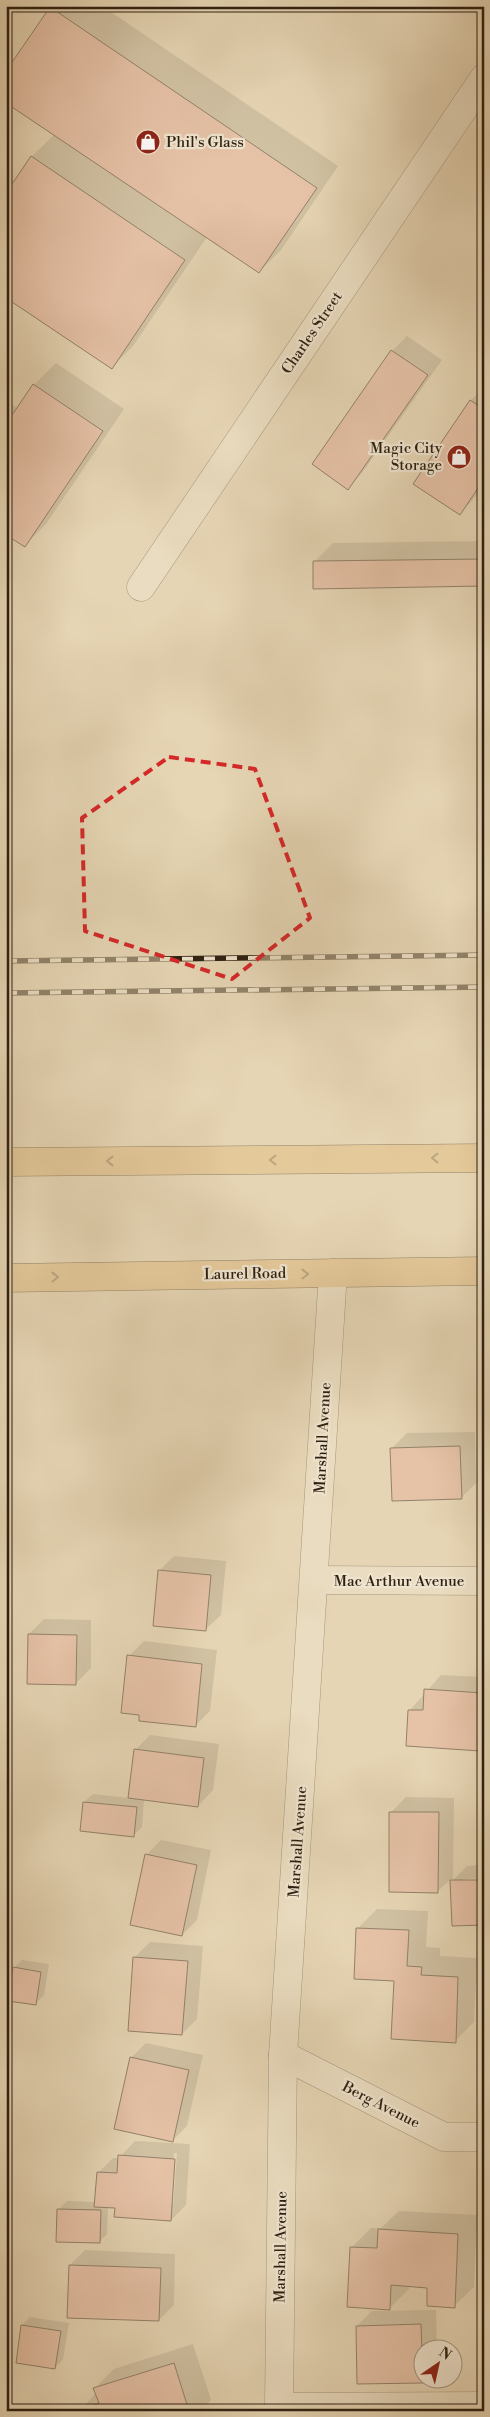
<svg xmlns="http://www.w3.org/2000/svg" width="490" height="2417" viewBox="0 0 490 2417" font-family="'Libre Bodoni',serif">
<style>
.shadow{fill:#0003;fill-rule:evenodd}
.building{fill:#e6aa97;stroke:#2d1f11}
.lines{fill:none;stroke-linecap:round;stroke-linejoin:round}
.minor-casing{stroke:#5b4d3a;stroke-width:29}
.major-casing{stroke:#2d1f11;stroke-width:29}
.minor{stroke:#efe4ce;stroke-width:28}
.major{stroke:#e3bb7a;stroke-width:28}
.rail-casing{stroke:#2d1f11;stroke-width:5.5}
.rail{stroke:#efe4ce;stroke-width:4;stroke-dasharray:11;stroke-linecap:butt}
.oneway{stroke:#886d46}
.marked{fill:none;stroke:#d62828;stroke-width:4;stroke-dasharray:10 6;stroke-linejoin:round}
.labels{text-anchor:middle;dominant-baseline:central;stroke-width:4.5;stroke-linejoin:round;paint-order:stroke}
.poi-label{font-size:15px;fill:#2d1f11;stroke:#efe4ce;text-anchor:start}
.street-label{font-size:15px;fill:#2d1f11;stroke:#efe4ce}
</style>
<rect width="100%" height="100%" fill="#e6d6b4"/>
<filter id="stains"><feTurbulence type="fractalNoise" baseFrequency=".004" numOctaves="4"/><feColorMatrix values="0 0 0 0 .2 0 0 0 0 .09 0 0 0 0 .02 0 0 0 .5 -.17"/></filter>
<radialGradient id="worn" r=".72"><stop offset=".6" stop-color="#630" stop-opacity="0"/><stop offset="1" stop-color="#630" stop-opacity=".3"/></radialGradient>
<g class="shadow">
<polygon points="52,6 102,6 338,166 281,250 259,272 207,237 133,346 111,368 6,195 32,156 55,134"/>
<polygon points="407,336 442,360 362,473 347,488 313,464 392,351"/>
<polygon points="56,363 124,409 46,524 24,546 6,533 6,401 18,408 34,385"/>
<polygon points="484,387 484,487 460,514 415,484 471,400"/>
<polygon points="484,541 484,585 314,562 333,543"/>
<polygon points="475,1432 476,1483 461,1498 392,1448 407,1433"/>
<polygon points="174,1556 226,1561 221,1615 205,1630 159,1571"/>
<polygon points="44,1619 91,1620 91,1668 76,1683 29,1634"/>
<polygon points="144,1641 217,1650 210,1711 195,1726 129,1656"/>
<polygon points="441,1675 484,1677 484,1745 479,1750 410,1710"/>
<polygon points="150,1735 219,1744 213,1790 198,1806 144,1799 142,1827 134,1835 84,1802 93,1794 129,1798 135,1750"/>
<polygon points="406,1797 454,1798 453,1880 467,1866 484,1865 484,1878 465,1879 453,1925 452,1878 437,1892 391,1812"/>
<polygon points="161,1840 211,1850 197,1920 182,1935 146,1855"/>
<polygon points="377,1909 428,1911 426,1947 440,1948 440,1956 477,1958 474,2022 455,2041 395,1980 358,1928"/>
<polygon points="150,1942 203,1946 197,2019 182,2034 129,2030 135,1957"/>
<polygon points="22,1960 49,1964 44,1995 36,2003 14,1968"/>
<polygon points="146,2043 203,2055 187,2126 172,2141 131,2058"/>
<path d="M 135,2141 L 190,2144 L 186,2205 L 171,2220 L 108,2206 L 107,2234 L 99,2242 L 58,2210 L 67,2201 L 96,2202 L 98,2173 L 113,2158 L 119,2158 ZM 174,2153 L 177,2153 L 173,2205 L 171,2205 Z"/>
<polygon points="399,2211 477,2215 474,2287 454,2306 429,2286 409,2285 409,2289 390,2308 352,2247 371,2228 381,2228"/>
<polygon points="85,2250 175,2254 174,2305 159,2320 70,2265"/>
<polygon points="436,2310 437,2350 422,2350 424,2380 422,2381 357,2326 372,2311"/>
<polygon points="30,2317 69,2323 63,2359 55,2368 22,2325"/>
<polygon points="193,2344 211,2400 201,2411 79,2411 96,2393 95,2388 114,2369"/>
</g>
<g class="building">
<polygon points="50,7 317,188 259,273 6,103 6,71"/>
<polygon points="31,156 185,260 112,369 6,298 6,193"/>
<polygon points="391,350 428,375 348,490 312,464"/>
<polygon points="33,384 103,431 25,547 6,535 6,424"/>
<polygon points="470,400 484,409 484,479 460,515 413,484"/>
<polygon points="484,559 484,586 313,589 313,561"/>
<polygon points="479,1428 484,1428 484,1484 478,1483"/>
<polygon points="460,1446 462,1499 392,1501 390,1448"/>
<polygon points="158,1570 211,1575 206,1631 153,1626"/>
<polygon points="28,1634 77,1635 76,1685 27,1684"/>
<polygon points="127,1655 202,1664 196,1727 139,1721 139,1715 121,1713"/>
<polygon points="424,1689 483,1693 480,1751 406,1746 408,1710 423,1710"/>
<polygon points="134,1749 204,1758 198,1807 128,1798"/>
<polygon points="83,1802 137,1807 134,1837 80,1831"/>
<polygon points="389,1812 439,1812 438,1893 389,1892"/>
<polygon points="145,1854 197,1865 182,1936 130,1925"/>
<polygon points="450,1880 484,1880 484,1925 452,1926"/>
<polygon points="356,1928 409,1930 407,1966 422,1967 421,1975 458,1977 456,2043 391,2039 394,1981 354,1979"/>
<polygon points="133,1957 188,1961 182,2035 128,2031"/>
<polygon points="13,1967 41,1972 36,2005 8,2001"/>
<polygon points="130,2057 189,2070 173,2142 114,2129"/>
<polygon points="118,2155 175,2159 171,2221 114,2217 115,2208 94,2207 97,2172 117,2173"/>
<polygon points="57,2209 101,2210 100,2243 56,2242"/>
<polygon points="378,2229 458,2234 455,2308 427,2306 427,2288 391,2285 390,2310 347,2307 350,2247 377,2248"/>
<polygon points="69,2265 161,2268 159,2321 67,2318"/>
<polygon points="421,2324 423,2383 357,2384 356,2326"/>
<polygon points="21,2325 61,2331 55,2369 16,2363"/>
<polygon points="174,2363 189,2411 78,2411 99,2403 93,2388"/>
</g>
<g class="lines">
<defs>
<g id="minor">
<polyline points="141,587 484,78"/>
<polyline points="315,1580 484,1581"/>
<polyline points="283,2055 444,2137 484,2137"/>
<polyline points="279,2407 484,2406"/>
<polyline points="282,2411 279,2407 283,2055 333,1273"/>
</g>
<g id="major">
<polyline points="6,1162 484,1158"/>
<polyline points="6,1278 484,1271"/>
</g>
</defs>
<use href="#minor" class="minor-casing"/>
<use href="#major" class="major-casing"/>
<use href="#minor" class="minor"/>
<use href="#major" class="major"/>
<defs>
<g id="rail">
<polyline points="6,961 484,955"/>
<polyline points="6,993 484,987"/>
</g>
</defs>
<use href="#rail" class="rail-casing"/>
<use href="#rail" class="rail"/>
</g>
<defs><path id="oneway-chevron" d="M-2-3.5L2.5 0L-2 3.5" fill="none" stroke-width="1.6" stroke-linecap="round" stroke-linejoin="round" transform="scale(1.25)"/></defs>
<g class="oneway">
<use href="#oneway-chevron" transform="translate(435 1158) rotate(180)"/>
<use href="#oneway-chevron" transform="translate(273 1160) rotate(180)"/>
<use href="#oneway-chevron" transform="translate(110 1161) rotate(180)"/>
<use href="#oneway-chevron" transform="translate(305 1274) rotate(-1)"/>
<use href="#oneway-chevron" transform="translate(55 1277) rotate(-1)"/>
</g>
<path d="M0 0H490V2417H0ZM 169,757 L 255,769 L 310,918 L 232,979 L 85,931 L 82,818 Z" fill="#e6d6b4" fill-opacity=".55" fill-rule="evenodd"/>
<path class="marked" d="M 169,757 L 255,769 L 310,918 L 232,979 L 85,931 L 82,818 Z"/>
<defs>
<symbol id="shop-disc" viewBox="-11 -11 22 22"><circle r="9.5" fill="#8f2418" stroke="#efe4ce"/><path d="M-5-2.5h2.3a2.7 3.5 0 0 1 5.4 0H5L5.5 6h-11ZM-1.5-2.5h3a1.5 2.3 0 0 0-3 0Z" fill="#fff"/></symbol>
</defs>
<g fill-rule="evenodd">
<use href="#shop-disc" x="134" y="128" width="28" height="28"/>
<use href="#shop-disc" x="445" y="443" width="28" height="28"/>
</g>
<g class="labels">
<g class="poi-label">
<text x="166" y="142">Phil's Glass</text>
<text x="442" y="448" text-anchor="end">Magic City<tspan x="442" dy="17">Storage</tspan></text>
</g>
<g class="street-label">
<text transform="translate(312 333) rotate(-56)">Charles Street</text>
<text transform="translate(245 1274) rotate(-1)">Laurel Road</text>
<text transform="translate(323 1438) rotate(-87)">Marshall Avenue</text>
<text x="399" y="1581">Mac Arthur Avenue</text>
<text transform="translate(298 1842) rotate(-86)">Marshall Avenue</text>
<text transform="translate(381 2105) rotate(27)">Berg Avenue</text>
<text transform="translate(281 2247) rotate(-89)">Marshall Avenue</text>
</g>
</g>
<rect width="490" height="2417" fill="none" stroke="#e6d6b4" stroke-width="25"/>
<rect x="8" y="8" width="475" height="2402" fill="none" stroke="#2d1f11" stroke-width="2.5"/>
<rect x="12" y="12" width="465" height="2392" fill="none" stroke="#2d1f11"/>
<g transform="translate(438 2364) rotate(34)"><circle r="24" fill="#efe4ce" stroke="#a19582"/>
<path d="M0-4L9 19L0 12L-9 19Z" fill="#8f2418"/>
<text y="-8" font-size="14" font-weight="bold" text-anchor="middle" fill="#2d1f11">N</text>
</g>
<rect width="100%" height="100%" filter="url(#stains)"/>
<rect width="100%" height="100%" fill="url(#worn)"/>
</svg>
